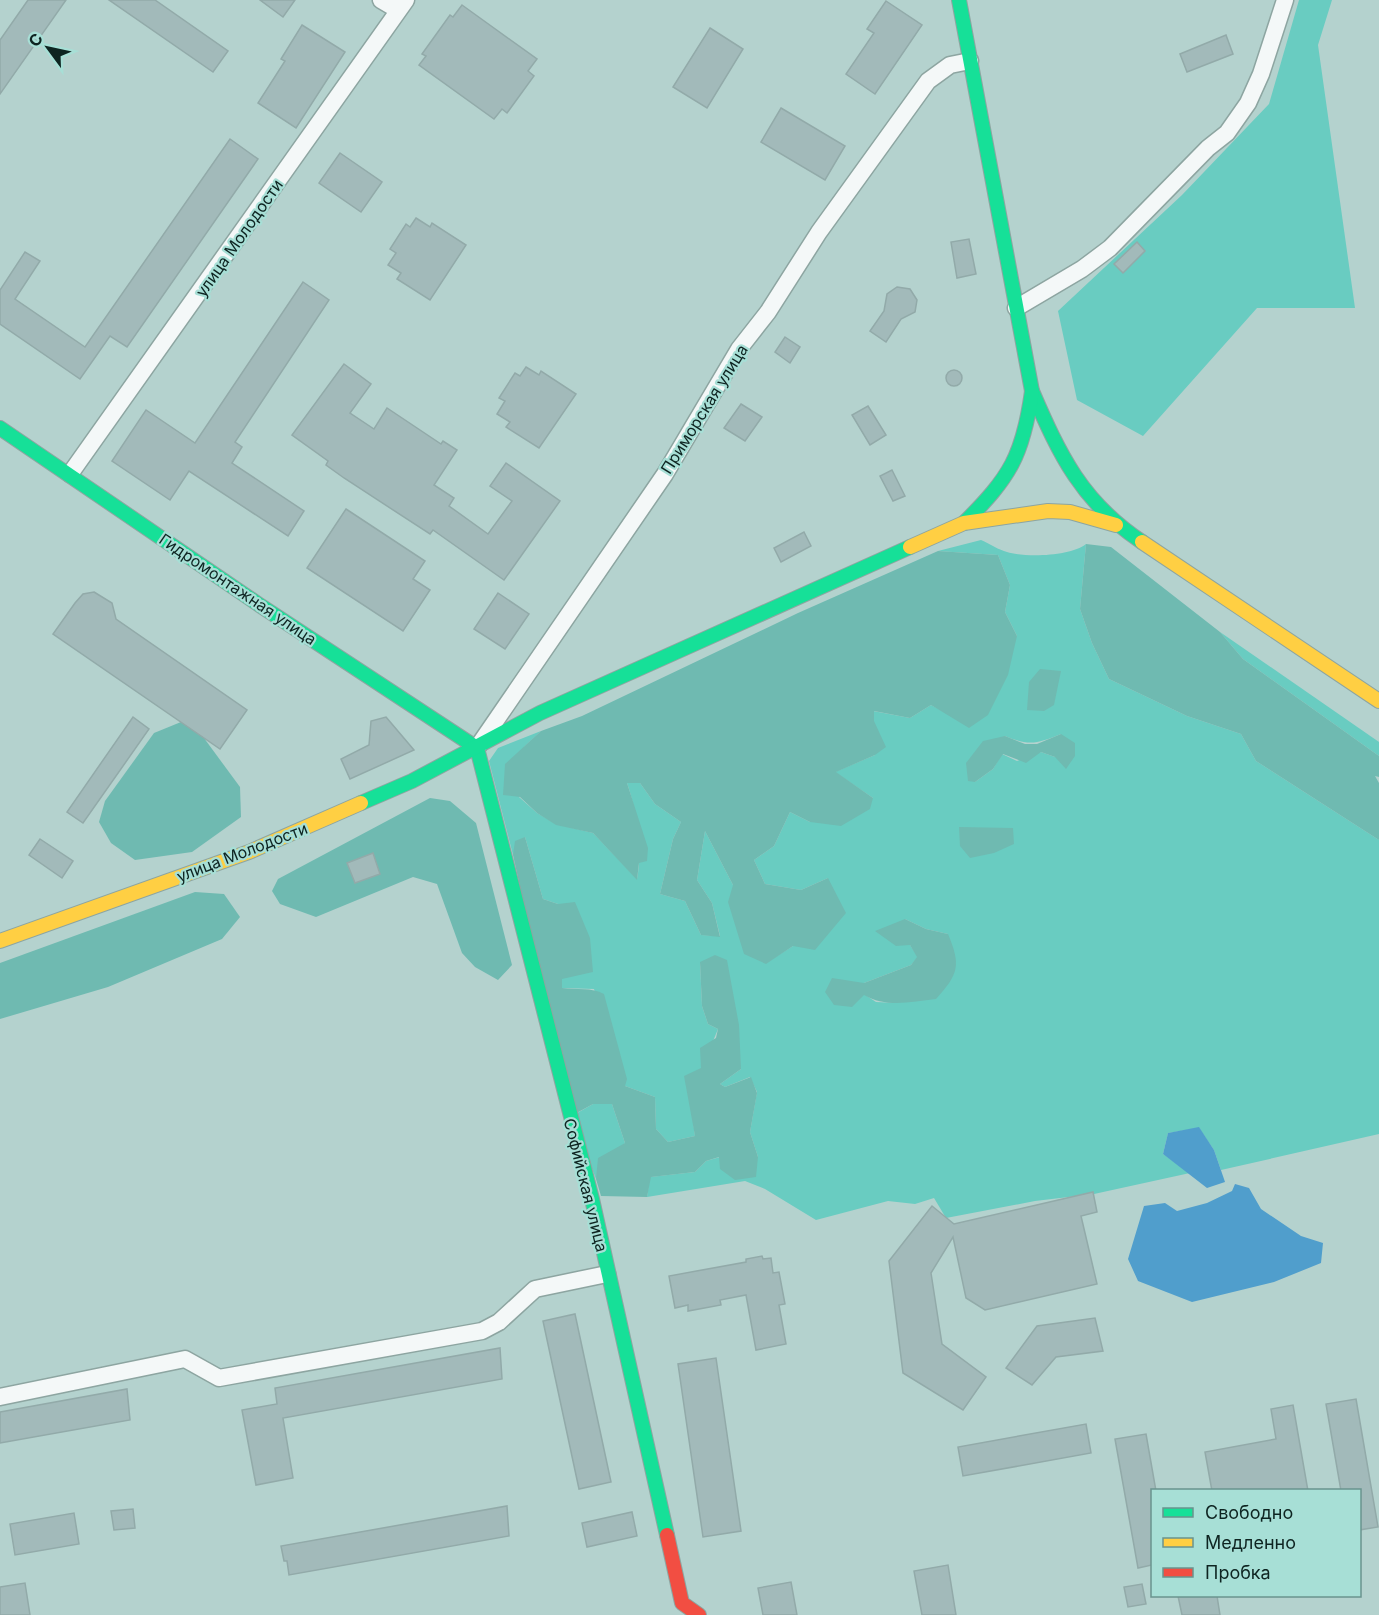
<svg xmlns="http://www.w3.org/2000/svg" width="1379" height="1615" viewBox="0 0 1379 1615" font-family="Inter,sans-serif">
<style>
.green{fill:#69ccc1;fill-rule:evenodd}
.forest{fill:#6fbab1}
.water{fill:#509ecc}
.building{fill:#a2baba;stroke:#92aaa9;stroke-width:1.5}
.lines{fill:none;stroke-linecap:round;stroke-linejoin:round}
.street-casing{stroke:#8da5a1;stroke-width:19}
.fast-casing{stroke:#8da5a1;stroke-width:16}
.slow-casing{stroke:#8da5a1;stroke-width:16}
.jam-casing{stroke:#8da5a1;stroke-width:16}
.street{stroke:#f4f8f8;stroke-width:16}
.fast{stroke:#16e098;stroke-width:14}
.slow{stroke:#ffcf43;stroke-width:14}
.jam{stroke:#f24e42;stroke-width:14}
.labels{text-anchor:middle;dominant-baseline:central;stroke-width:4.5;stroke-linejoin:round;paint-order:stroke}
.street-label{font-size:16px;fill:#0e2421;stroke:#a7dfd6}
</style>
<rect width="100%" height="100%" fill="#b4d2ce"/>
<g class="green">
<polygon points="1299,0 1332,0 1318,45 1355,308 1257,308 1143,436 1077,400 1058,311 1182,195 1269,104"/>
<path d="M 981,540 C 990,544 999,550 1007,552 C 1027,558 1071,556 1086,544 L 1080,609 L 1092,643 L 1109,679 L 1187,716 L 1241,734 L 1256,761 L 1379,840 L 1379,1134 L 1221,1170 L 1214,1150 L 1199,1128 L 1168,1133 L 1163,1154 L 1190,1173 L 1094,1194 L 1035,1201 L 946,1218 L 934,1198 L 915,1204 L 888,1201 L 816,1220 L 765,1189 L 745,1181 L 647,1197 L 650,1177 L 695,1172 L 706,1161 L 720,1157 L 758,1157 L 750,1132 L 757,1092 L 750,1077 L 725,1087 L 720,1084 L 741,1069 L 700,962 L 702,1006 L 708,1024 L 718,1029 L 702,1068 L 692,1114 L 695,1136 L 668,1142 L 656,1129 L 655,1097 L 625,1086 L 594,989 L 562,988 L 558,904 L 543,899 L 525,837 L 513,855 L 489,761 L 498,748 L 541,731 L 524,747 L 519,797 L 537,813 L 556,824 L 593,833 L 637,879 C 643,848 637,812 627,783 L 640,783 L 655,804 L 681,822 L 673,839 L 660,894 L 685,901 L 701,935 L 720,936 L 712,903 L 697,880 L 705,831 L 733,885 L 766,963 L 793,946 L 828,878 L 801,890 L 765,884 L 754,860 L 774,846 L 790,812 L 810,822 L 873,798 L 835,772 L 875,755 L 873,711 L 910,718 L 931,705 L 946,713 L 1017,636 L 1005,612 L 1010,585 L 998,555 L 938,551 ZM 1061,734 L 1055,757 L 1041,752 L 1017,761 L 1002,754 L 993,769 L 975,782 L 1005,736 C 1030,746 1036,744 1061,734 ZM 905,919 L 926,929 L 948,934 L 896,1003 L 876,1002 L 864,994 L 864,983 L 911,965 L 918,957 L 910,945 Z"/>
<polygon points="1220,632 1379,742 1379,756 1243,659"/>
<polygon points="593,1104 612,1104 625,1143 596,1179 572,1116"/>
</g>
<g class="forest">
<polygon points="1086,544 1111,547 1220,632 1243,659 1379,756 1379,777 1375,776 1379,783 1379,840 1256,761 1241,734 1187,716 1109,679 1092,643 1080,609"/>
<polygon points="938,551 998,555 1010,585 1005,612 1017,636 1008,675 988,715 969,728 931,705 910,718 874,711 874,721 886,747 875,755 836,772 873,798 870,809 841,826 810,822 790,812 774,846 754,860 765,884 801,890 828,878 846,913 815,950 793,946 766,964 744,954 728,902 733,885 705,831 697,880 712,903 720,937 701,935 685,901 660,894 673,839 681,822 655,804 640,783 627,783 648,848 647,861 639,863 637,880 593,833 556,825 537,813 520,797 503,795 505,764 541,731 582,716 798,613"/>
<polygon points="1040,669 1061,671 1054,705 1044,711 1027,710 1029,682"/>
<polygon points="181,722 201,734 240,787 241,817 192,852 135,860 111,843 99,822 105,801 154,733"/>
<polygon points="1061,734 1075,743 1075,756 1066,769 1055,757 1041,752 1026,763 1003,754 993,769 975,782 968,781 966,763 983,741 1005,736 1025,744 1037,744"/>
<polygon points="430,798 450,801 476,823 512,965 498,980 475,967 462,953 437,884 413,877 316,917 280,904 272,891 278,879"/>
<polygon points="959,827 1013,828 1014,844 994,853 970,858 960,846"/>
<path d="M 525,837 L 543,899 L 558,904 L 575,902 L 590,938 L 593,972 L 562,979 L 562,988 C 577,990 591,987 604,994 L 627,1079 L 625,1086 L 655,1097 L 656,1129 L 668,1142 L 695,1136 L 684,1076 L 701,1068 L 700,1048 L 716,1038 L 718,1029 L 708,1024 L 702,1006 L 700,962 L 715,955 L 727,960 L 739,1025 L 741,1069 L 720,1084 L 725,1087 L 751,1077 L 757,1093 L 750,1132 L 758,1157 L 756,1177 L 735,1180 L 720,1169 L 719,1157 L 706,1161 L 695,1172 L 651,1177 L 647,1197 L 601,1196 L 596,1179 L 598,1158 L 625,1143 L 612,1104 L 593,1104 L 571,1116 L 513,855 L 515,841 Z"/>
<polygon points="195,892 224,894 240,917 222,939 108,987 0,1019 0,963"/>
<path d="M 905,919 L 926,929 L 948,934 C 961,965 959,974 936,999 C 911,1002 886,1008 864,995 L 852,1007 L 834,1005 L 825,992 L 832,978 L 864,983 L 911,965 L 917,957 L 910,945 L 896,946 L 875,931 Z"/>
</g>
<g class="water">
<polygon points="1199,1127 1214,1150 1225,1182 1207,1188 1163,1154 1168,1133"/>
<polygon points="1235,1184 1249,1188 1261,1209 1301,1236 1323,1243 1321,1263 1274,1282 1192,1302 1138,1281 1128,1259 1144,1206 1165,1203 1177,1211 1207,1203 1232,1191"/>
</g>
<g class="building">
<polygon points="28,0 66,0 0,94 0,40"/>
<polygon points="109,0 155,0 228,51 213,72"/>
<polygon points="260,0 295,0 283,17"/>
<polygon points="886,1 922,25 875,94 846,74 874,33 867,29"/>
<polygon points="462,5 537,59 528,71 534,76 507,113 502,109 494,119 419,65 426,56 422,54 450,15 453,17"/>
<polygon points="302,25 345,52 296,128 258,103 285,61 281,59"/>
<polygon points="710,28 743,49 707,108 673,87"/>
<polygon points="1226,35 1233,54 1187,72 1180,54"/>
<polygon points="781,108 845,146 825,180 761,142"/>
<polygon points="230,139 258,159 127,347 110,336 80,379 0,324 0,290 25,252 40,261 15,299 85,347"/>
<polygon points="340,153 382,182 361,212 319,183"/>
<polygon points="416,218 430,227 432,223 466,245 430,300 397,279 401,273 388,265 396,253 390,249 406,224 410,227"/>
<polygon points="969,239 976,274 957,278 951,242"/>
<polygon points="1137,242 1145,251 1123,273 1114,264"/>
<polygon points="303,282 329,300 235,442 242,447 232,463 304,511 288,536 189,471 170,500 112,461 146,410 195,443"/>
<polygon points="897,287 910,289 917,300 915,312 901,319 886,342 870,331 884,311 887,294"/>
<polygon points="785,337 800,347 790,363 775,352"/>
<polygon points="344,364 371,384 350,413 374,429 387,408 441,444 443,441 457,450 434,485 454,498 449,506 488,534 512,501 490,486 506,463 560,501 504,580 433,530 430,534 344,478 326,465 328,461 292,435"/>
<polygon points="526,367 539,375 541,371 576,394 539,448 506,427 510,422 497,414 505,401 499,398 515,373 520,376"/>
<circle cx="954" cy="378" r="8"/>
<polygon points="741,404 762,417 745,441 724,428"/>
<polygon points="868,406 886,435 870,445 852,415"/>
<polygon points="892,470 905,496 893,501 880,476"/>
<polygon points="346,509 425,561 413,579 430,590 403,631 307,568"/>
<polygon points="804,532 811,546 781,562 774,548"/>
<polygon points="94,592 112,603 116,619 247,710 220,749 53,634 75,603 83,594"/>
<polygon points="498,593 529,614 505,649 474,629"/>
<polygon points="133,717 149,729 83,823 67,812"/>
<polygon points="386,717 414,750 350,779 341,759 369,745 371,721"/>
<polygon points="40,839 73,861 62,878 29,855"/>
<polygon points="373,853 380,874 355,883 347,863"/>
<polygon points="1093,1192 1097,1212 1081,1216 1097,1284 985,1310 966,1298 953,1237 931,1273 942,1344 986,1377 963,1410 903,1373 889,1261 932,1206 954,1224"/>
<polygon points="762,1256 763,1259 771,1258 773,1273 779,1272 785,1304 779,1305 786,1344 756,1350 746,1295 720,1300 721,1305 688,1311 688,1305 675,1308 669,1276 746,1262 746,1259"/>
<polygon points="575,1314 611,1482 579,1489 543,1321"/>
<polygon points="1095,1318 1103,1351 1056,1357 1032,1385 1006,1368 1037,1326"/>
<polygon points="500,1348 502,1379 283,1418 293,1478 256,1485 242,1410 277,1404 275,1388"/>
<polygon points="716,1358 741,1531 703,1537 678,1364"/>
<polygon points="127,1389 130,1420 0,1443 0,1412"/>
<polygon points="1356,1399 1378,1527 1359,1530 1359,1491 1341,1491 1326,1404"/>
<polygon points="1293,1405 1308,1491 1212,1491 1205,1452 1276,1439 1271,1409"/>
<polygon points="1086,1424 1091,1453 963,1476 958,1447"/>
<polygon points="1146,1434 1156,1491 1152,1491 1152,1565 1138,1568 1115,1439"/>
<polygon points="507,1506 509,1536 289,1575 287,1561 284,1561 281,1546"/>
<polygon points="133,1509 135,1528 114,1530 111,1511"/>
<polygon points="632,1512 637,1536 587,1547 582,1523"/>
<polygon points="74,1513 79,1544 15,1555 10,1524"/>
<polygon points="948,1565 956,1615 922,1615 914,1571"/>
<polygon points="791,1582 797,1615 763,1615 758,1588"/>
<polygon points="25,1583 30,1615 0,1615 0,1587"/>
<polygon points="1142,1584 1146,1604 1128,1607 1124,1587"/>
<polygon points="1178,1596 1217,1596 1220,1615 1182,1615"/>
</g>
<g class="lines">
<defs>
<g id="street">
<polyline points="381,0 398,10"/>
<polyline points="1016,308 1082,269 1110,248 1208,148 1227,133 1248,103 1261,74 1285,0"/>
<polyline points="70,474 406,0"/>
<polyline points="479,745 665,474 739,349 768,312 819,232 928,81 950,65 970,61"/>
<polyline points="0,1397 185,1359 219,1378 482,1331 499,1322 535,1289 607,1274"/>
</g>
<g id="fast">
<path d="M 959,0 L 1032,391 C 1060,456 1082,502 1142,542"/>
<polyline points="0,428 258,604 477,748"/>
<path d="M 964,523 C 1010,477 1023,456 1032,391"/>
<polyline points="477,748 592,1199 667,1535"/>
<polyline points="361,803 412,781 540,713 910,547"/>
</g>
<g id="slow">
<polyline points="1142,542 1379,701"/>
<polyline points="910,547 964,523 1048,511 1070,512 1116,525"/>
<polyline points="0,941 249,852 361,803"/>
</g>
<polyline id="jam" points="667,1535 682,1603 699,1615"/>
</defs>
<use href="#street" class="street-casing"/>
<use href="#fast" class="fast-casing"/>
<use href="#slow" class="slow-casing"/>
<use href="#jam" class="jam-casing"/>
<use href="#street" class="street"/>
<use href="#fast" class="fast"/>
<use href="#slow" class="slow"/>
<use href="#jam" class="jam"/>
</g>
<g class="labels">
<g class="street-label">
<text transform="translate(239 238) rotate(-55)">улица Молодости</text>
<text transform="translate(704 409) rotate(-58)">Приморская улица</text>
<text transform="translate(238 589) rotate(34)">Гидромонтажная улица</text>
<text transform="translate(242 852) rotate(-21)">улица Молодости</text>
<text transform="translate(586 1185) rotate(76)">Софийская улица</text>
</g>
</g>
<rect x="1151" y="1489" width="210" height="108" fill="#a7dfd6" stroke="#6a948e" stroke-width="1.5"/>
<rect x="1163" y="1508" width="30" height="9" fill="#16e098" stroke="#6a948e" stroke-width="1.5"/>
<text x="1205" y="1519" font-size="18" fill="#0e2421">Свободно</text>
<rect x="1163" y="1538" width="30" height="9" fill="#ffcf43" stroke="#6a948e" stroke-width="1.5"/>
<text x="1205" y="1549" font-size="18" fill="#0e2421">Медленно</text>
<rect x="1163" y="1568" width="30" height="9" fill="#f24e42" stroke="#6a948e" stroke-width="1.5"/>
<text x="1205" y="1579" font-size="18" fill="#0e2421">Пробка</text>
<g transform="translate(48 48) rotate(303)" stroke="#a7dfd6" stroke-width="4.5" paint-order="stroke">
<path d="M0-4.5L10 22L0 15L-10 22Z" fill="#0e2421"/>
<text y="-9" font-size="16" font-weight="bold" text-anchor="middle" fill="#0e2421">С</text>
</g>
</svg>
